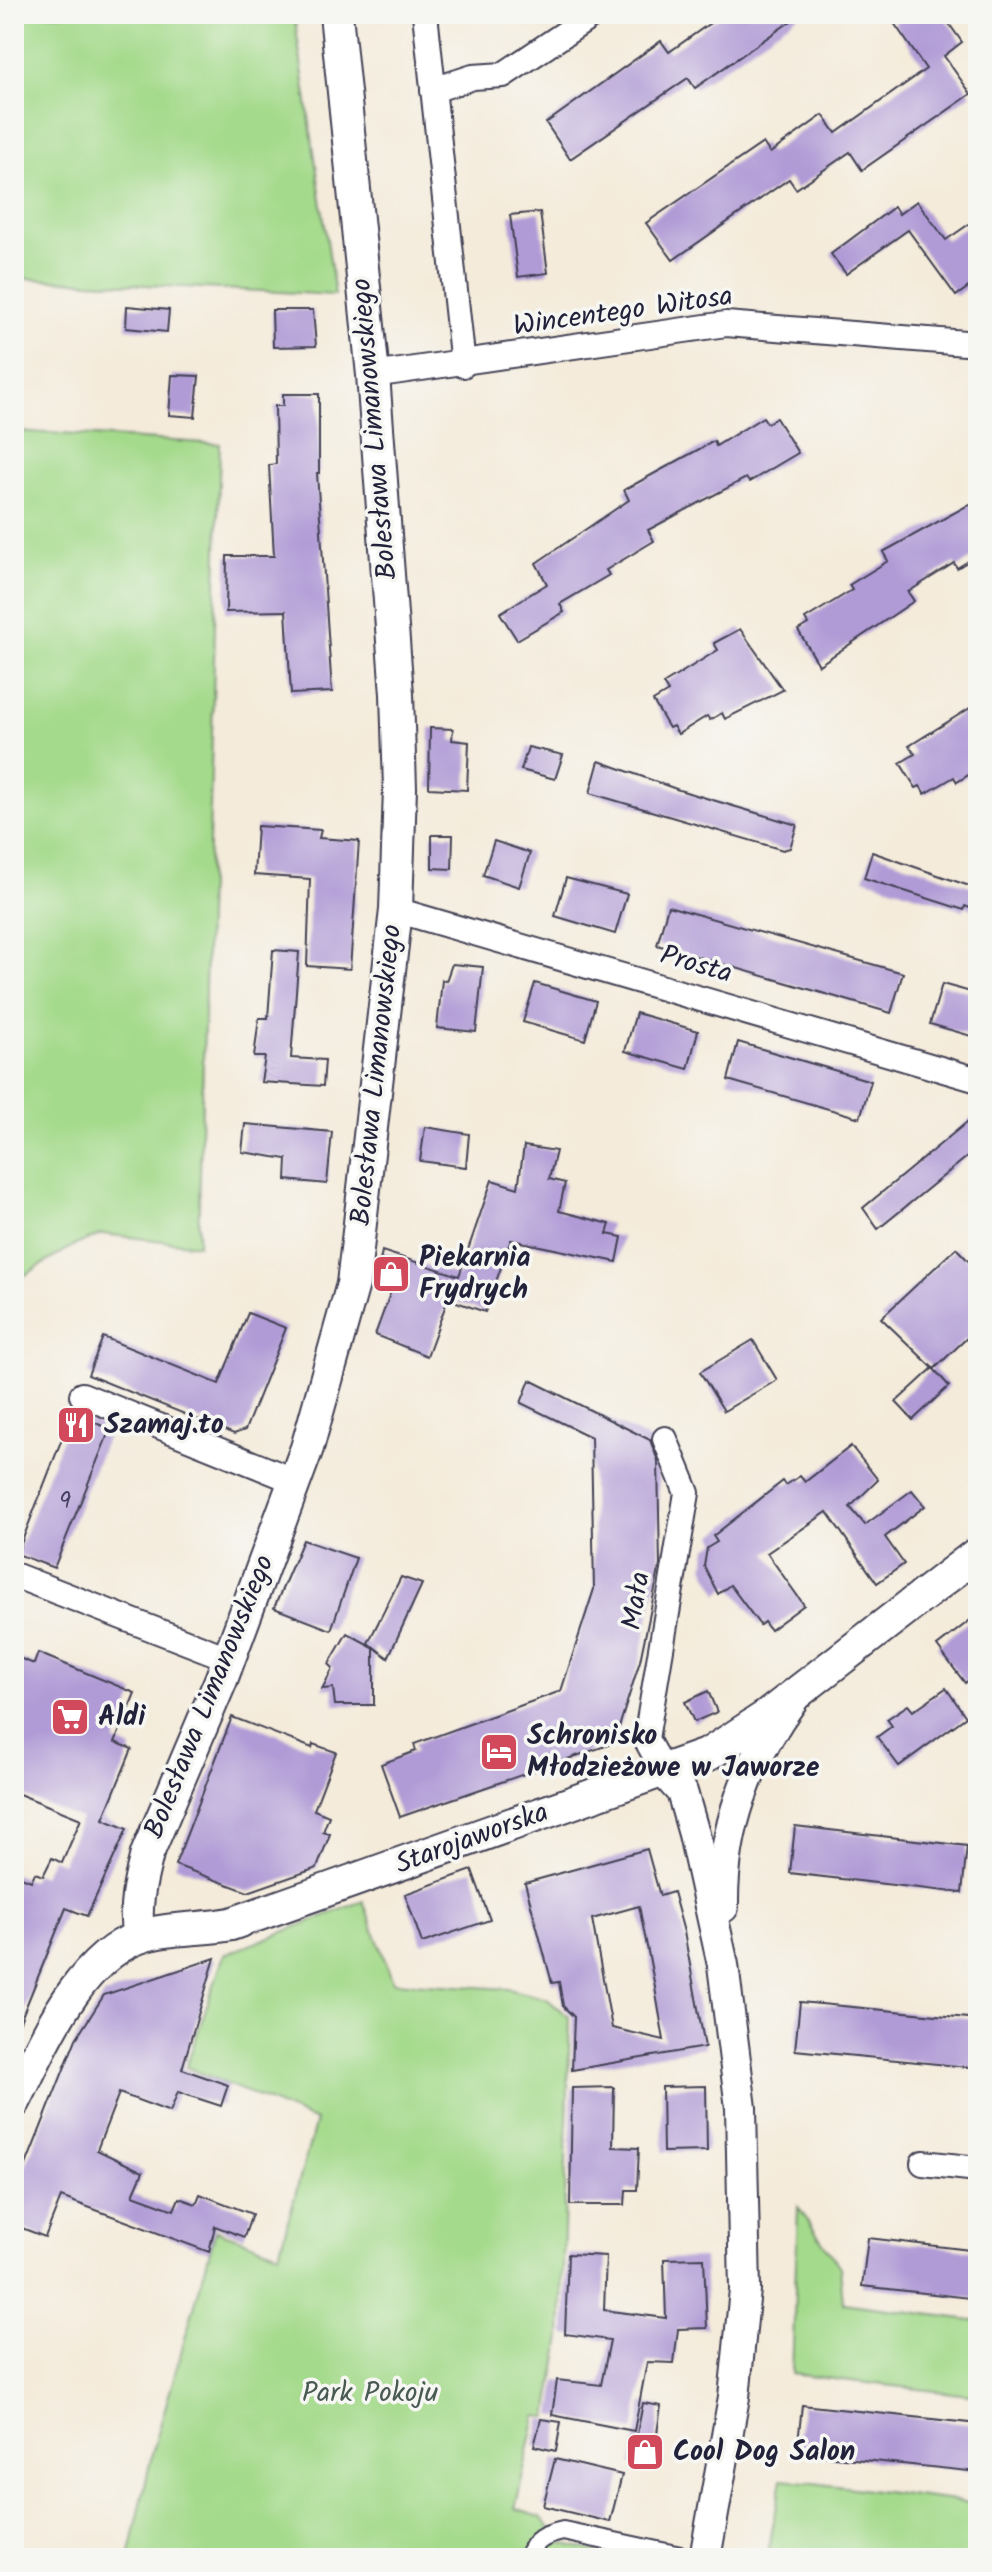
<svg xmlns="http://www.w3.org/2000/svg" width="992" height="2572" viewBox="0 0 992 2572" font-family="Kalam,sans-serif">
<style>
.green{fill:#a4da8b;stroke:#637e63;stroke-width:2}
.building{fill:#b19bd6;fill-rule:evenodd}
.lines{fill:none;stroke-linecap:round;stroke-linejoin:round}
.pedestrian-casing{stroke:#424053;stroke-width:22}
.minor-casing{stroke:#424053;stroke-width:28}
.tertiary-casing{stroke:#424053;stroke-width:34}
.secondary-casing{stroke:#424053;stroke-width:36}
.pedestrian{stroke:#fff;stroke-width:18}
.minor{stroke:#fff;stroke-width:24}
.tertiary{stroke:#fff;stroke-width:30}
.secondary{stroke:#fff;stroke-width:32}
.labels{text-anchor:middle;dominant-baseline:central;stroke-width:7;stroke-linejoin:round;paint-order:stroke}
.number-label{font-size:24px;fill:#464062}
.street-label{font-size:28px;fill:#22223b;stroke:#f6f6f2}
.poi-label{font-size:28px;font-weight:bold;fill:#22223b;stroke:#f6f6f2;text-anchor:start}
.park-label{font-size:28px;fill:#495953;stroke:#f6f6f2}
</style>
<rect width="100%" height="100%" fill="#f6f6f2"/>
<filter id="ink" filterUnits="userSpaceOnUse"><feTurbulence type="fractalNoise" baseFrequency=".0125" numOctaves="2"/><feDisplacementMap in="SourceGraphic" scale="16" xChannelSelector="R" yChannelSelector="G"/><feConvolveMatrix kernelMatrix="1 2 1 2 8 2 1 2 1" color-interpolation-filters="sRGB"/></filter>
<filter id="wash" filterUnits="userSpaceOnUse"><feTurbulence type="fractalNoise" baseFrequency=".006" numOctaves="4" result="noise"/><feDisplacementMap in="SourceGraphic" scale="32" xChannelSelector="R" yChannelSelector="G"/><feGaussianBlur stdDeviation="1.8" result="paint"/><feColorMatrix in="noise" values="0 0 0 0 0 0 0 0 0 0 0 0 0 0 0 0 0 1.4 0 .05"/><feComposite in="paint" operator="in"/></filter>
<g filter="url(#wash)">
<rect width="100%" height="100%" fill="#f4ebda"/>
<g class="green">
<polygon points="14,14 294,14 335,295 14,278"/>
<polygon points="14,431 220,444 198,1245 102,1234 73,1246 14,1282"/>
<polygon points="363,1901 393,1982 509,1989 547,1999 570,2018 561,2337 548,2417 536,2416 515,2509 541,2517 561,2543 624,2558 129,2558 152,2454 216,2230 279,2253 316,2121 186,2067 224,1955"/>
<polygon points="798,2207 840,2267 843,2303 978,2321 978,2396 792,2374"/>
<polygon points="782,2479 978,2504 978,2558 767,2558"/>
</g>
<g id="blocks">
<g class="building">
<polygon points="723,14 801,14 695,88 688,78 570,159 546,123 661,41 669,52"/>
<polygon points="907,14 942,14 962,42 944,56 971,94 862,170 850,152 796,189 789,179 673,260 646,223 763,143 770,153 823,115 836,133 926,69 894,23"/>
<polygon points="917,201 946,240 978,218 978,280 956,296 908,230 846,274 831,254 894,207 899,214"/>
<polygon points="540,212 548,273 518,277 510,215"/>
<polygon points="127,306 169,310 167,332 126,328"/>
<polygon points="272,310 313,310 316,346 273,347"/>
<polygon points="172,375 199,376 195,417 169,415"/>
<polygon points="283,394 319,394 319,473 317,473 332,692 291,694 286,611 226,612 227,556 274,556 269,465 276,464 275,406 283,406"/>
<polygon points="763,417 767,423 776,418 798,453 749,482 746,478 648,530 654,541 606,570 609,575 560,604 564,612 517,640 500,613 547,584 536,563 629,500 624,490 714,441 716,446"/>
<polygon points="970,504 978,517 978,555 957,568 954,563 908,592 914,601 819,665 798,630 808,624 805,619 852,590 849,585 888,561 883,552"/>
<polygon points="740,629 783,690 725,719 722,713 710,720 707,716 678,734 673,726 669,728 653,701 668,692 663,684 718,650 714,643"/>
<polygon points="978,703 978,769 957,782 954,777 925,794 920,786 916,788 900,763 915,754 909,746"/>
<polygon points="430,728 453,729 452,740 469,742 467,790 429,788"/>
<polygon points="528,747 563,755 555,779 521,770"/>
<polygon points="599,761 679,790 797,825 790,848 783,850 590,793"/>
<polygon points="257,826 321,830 319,838 359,841 350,969 307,966 310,879 254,875"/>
<polygon points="432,835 453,835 452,869 432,868"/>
<polygon points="494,841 530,853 519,887 483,875"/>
<polygon points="872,852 978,889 978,911 965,906 964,910 864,878"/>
<polygon points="566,878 627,894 615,934 555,916"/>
<polygon points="668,906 903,973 891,1013 657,945"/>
<polygon points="273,950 299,952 291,1058 325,1060 323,1086 261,1082 265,1057 254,1057 259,1018 268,1018"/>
<polygon points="452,964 483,967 476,1032 437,1028 442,980 446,981"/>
<polygon points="535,983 596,1001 585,1040 523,1022"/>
<polygon points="942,984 978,994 978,1038 930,1024"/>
<polygon points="636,1013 698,1031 688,1069 625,1051"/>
<polygon points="738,1042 871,1081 860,1118 728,1080"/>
<polygon points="978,1113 978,1148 878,1229 863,1208"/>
<polygon points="245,1124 332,1132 327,1184 286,1180 287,1159 242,1152"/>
<polygon points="425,1127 469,1134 466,1167 420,1161"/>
<polygon points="524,1146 556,1151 549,1179 565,1183 559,1211 610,1224 607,1234 622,1237 617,1262 511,1240 485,1312 448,1299 427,1356 375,1335 394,1283 377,1278 382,1251 459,1276 492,1180 518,1188"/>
<polygon points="956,1248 978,1271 978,1349 967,1338 934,1369 881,1318"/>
<polygon points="248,1313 286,1328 245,1430 234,1434 88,1375 103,1337 219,1384"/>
<polygon points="753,1340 777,1380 724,1411 700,1372"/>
<polygon points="933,1368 949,1386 913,1420 896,1402"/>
<polygon points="530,1380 650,1440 658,1461 660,1565 640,1661 614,1743 400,1817 381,1764 416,1751 414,1744 561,1691 594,1589 591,1437 521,1403"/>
<polygon points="72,1413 110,1429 54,1568 17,1554"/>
<polygon points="851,1446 878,1480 850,1507 865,1525 912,1490 925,1506 885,1537 904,1564 877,1583 827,1512 767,1553 804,1605 770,1630 764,1622 760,1625 730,1585 718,1594 704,1566 707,1548 717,1542 713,1536 783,1481 786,1485 800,1476 805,1482"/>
<polygon points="303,1540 356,1558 331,1630 274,1608"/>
<polygon points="401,1577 422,1584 388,1658 374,1647 374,1705 335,1705 333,1688 322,1689 333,1668 329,1664 347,1633 373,1647 368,1643"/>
<polygon points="978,1614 978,1673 965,1683 937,1646"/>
<polygon points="38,1653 135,1693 115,1742 132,1749 103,1819 127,1829 87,1916 66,1908 14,2036 14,1874 31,1881 35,1873 43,1876 52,1858 62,1863 81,1819 14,1792 14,1656 34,1664"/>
<polygon points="946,1688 966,1717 899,1766 877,1737 892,1726 887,1719 908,1705 913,1711"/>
<polygon points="708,1691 717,1712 694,1722 685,1702"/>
<polygon points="232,1717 312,1748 313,1744 336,1752 314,1810 329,1816 323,1832 330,1834 317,1868 248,1892 175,1865"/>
<polygon points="795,1826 967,1846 962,1893 790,1873"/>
<path d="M 647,1849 L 660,1896 L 673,1892 L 684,1932 L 705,2047 L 572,2070 L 574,2017 L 563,2006 L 559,1982 L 552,1983 L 525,1883 ZM 639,1906 L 654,1982 L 664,2040 L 612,2028 L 592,1919 Z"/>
<polygon points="472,1870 490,1920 422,1943 405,1894"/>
<polygon points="215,1958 182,2069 228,2085 221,2106 178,2092 170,2112 119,2093 97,2150 143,2172 133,2195 174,2210 179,2198 196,2204 200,2194 252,2214 244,2237 215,2226 209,2252 61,2197 45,2237 14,2225 14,2195 76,2039 104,1995"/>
<polygon points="800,2002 978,2019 978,2068 795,2050"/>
<polygon points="706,2086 707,2151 663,2152 662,2087"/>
<polygon points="614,2087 613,2147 639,2148 637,2190 626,2190 625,2205 570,2205 572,2088"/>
<polygon points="868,2238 978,2251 978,2299 862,2286"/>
<polygon points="568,2254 606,2256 604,2310 666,2318 664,2259 704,2258 707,2328 678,2329 674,2363 647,2362 634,2431 552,2415 557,2380 601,2385 610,2340 565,2334"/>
<polygon points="643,2403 661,2406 652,2468 631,2465"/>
<polygon points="802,2405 978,2424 978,2472 797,2453"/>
<polygon points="541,2419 561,2422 556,2451 534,2446"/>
<polygon points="555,2459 622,2475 610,2522 543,2506"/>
</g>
</g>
</g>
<g filter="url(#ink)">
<use href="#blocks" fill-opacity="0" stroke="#424053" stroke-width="2"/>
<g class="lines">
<defs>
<path id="pedestrian" d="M 528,2558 C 534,2539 545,2535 563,2531 L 690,2558"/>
<g id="minor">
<polyline points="425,14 463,365"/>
<polyline points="433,90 473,77 503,75 594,14"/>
<polyline points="373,375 726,324 978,344"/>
<polyline points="396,910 978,1080"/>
<polyline points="82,1395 295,1481"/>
<polyline points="14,1575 230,1659"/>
<polyline points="664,1772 646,1739 687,1493 665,1439"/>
<polyline points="923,2163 978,2169"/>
</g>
<g id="tertiary">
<polyline points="664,1772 682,1792 694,1834 723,1965 741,2108 745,2290 734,2397 705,2558"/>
<path d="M 723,1907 C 722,1829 747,1762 793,1699"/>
</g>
<g id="secondary">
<path d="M 139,1937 C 133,1910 140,1881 147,1854 L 221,1680 L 307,1448 L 353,1284 L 396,910 L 400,788 L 397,694 L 373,375 L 336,14"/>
<path d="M 14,2102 C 43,2046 75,1961 139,1937 C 168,1927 201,1930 231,1924 L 709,1754 L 767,1716 L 978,1553"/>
</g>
</defs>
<use href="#pedestrian" class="pedestrian-casing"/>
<use href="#minor" class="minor-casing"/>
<use href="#tertiary" class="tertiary-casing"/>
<use href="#secondary" class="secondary-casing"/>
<use href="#pedestrian" class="pedestrian"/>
<use href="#minor" class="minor"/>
<use href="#tertiary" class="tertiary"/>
<use href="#secondary" class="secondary"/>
</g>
</g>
<defs>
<symbol id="shop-square" viewBox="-11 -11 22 22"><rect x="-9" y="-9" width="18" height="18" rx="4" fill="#d1495b" stroke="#f6f6f2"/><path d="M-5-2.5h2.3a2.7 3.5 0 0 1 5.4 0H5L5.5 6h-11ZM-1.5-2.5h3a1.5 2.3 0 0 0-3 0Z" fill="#fff"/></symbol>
<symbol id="restaurant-square" viewBox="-11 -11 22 22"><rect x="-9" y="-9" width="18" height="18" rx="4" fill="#d1495b" stroke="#f6f6f2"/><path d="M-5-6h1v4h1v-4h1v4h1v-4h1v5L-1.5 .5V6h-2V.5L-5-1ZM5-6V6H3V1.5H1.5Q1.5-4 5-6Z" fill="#fff"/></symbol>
<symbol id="supermarket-square" viewBox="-11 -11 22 22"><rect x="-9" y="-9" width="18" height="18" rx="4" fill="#d1495b" stroke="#f6f6f2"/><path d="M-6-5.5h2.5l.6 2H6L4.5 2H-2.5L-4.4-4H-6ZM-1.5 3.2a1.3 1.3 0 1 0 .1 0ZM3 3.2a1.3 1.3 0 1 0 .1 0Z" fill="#fff"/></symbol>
<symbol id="hotel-square" viewBox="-11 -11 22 22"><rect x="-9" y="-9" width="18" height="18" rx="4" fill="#d1495b" stroke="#f6f6f2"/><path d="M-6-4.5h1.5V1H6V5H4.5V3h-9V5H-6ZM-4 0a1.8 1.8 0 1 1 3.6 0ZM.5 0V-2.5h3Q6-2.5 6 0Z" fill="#fff"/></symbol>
</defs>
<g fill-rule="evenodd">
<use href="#shop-square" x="369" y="1252" width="44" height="44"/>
<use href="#restaurant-square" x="54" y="1403" width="44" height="44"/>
<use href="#supermarket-square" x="48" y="1695" width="44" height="44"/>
<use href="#hotel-square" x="477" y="1730" width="44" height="44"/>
<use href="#shop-square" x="623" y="2430" width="44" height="44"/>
</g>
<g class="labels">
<g class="number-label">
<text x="65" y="1501">9</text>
</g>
<g class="street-label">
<text transform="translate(623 312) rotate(-8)">Wincentego Witosa</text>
<text transform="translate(375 429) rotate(-95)">Bolesława Limanowskiego</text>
<text transform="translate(696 965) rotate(16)">Prosta</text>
<text transform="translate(377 1075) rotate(-84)">Bolesława Limanowskiego</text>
<text transform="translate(637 1601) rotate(-81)">Mała</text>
<text transform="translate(210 1697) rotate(-68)">Bolesława Limanowskiego</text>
<text transform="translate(472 1839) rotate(-20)">Starojaworska</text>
</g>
<g class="poi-label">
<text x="419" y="1258">Piekarnia<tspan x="419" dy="32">Frydrych</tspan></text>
<text x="104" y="1425">Szamaj.to</text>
<text x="98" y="1717">Aldi</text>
<text x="527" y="1736">Schronisko<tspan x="527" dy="32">Młodzieżowe w Jaworze</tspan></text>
<text x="673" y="2452">Cool Dog Salon</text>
</g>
<g class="park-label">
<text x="370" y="2393">Park Pokoju</text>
</g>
</g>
<rect width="992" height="2572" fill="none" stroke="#f6f6f2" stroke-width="48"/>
</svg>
